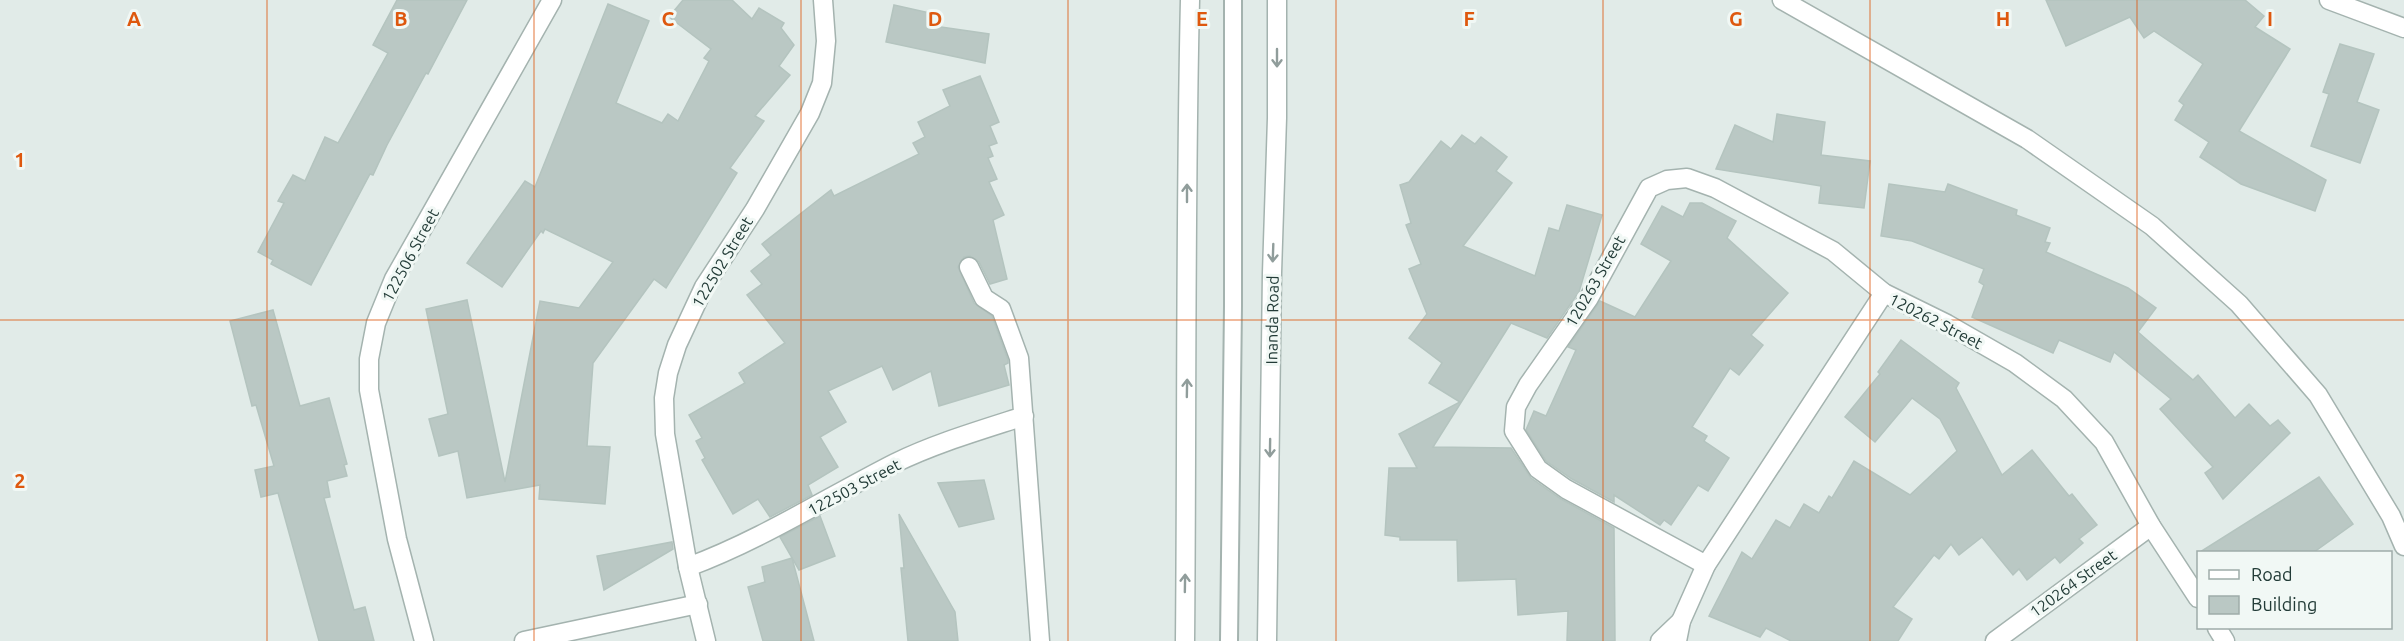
<svg xmlns="http://www.w3.org/2000/svg" width="2404" height="641" viewBox="0 0 2404 641" font-family="Ubuntu,sans-serif">
<style>
.building{fill:#bac8c4;stroke:#b4c4bf;stroke-width:1.5}
.lines{fill:none;stroke-linecap:round;stroke-linejoin:round}
.service-casing{stroke:#a4b3af;stroke-width:20}
.minor-casing{stroke:#a4b3af;stroke-width:21}
.tertiary-casing{stroke:#a4b3af;stroke-width:21}
.service{stroke:#fff;stroke-width:16}
.minor{stroke:#fff;stroke-width:18}
.tertiary{stroke:#fff;stroke-width:18}
.oneway{stroke:#909d9b}
.grid{fill:none;stroke:#de580e;stroke-width:1.5;stroke-opacity:0.55}
.labels{text-anchor:middle;dominant-baseline:central;stroke-width:6;stroke-linejoin:round;paint-order:stroke}
.street-label{font-size:16px;fill:#223b37;stroke:#f1f8f5}
.grid-label{font-size:20px;text-anchor:middle;font-weight:bold;fill:#de580e;stroke:#f1f8f5;stroke-width:6;stroke-linejoin:round;paint-order:stroke}
</style>
<rect width="100%" height="100%" fill="#e1ebe8"/>
<g class="building">
<polygon points="397,0 467,0 428,74 426,73 387,145 373,175 370,174 311,285 271,264 273,260 258,252 284,203 278,201 293,175 305,181 325,137 338,143 388,53 373,45"/>
<polygon points="683,0 732,0 752,19 759,8 784,23 781,28 794,45 779,66 790,75 755,116 764,121 730,168 737,173 666,288 654,279 593,363 587,446 610,447 605,504 539,499 540,485 467,498 458,451 439,456 429,419 448,414 426,309 467,300 505,482 540,301 579,308 613,262 545,229 543,233 541,231 502,287 467,263 525,181 535,187 608,4 649,21 616,103 662,123 668,114 678,121 709,61 704,58 711,49 669,17"/>
<polygon points="2046,0 2245,0 2264,16 2255,27 2290,49 2239,131 2326,180 2315,211 2241,184 2200,157 2209,142 2175,120 2184,105 2179,101 2203,64 2154,31 2144,38 2130,17 2066,46"/>
<polygon points="894,5 930,13 927,25 989,34 985,63 886,42"/>
<polygon points="2340,44 2374,54 2357,102 2379,110 2360,163 2311,146 2329,94 2323,92"/>
<polygon points="980,76 999,122 990,126 997,143 989,146 993,156 988,158 997,179 989,182 1004,215 993,220 1007,279 990,284 979,262 970,256 964,257 958,267 974,303 992,316 1008,360 1008,363 1004,365 1009,385 939,406 931,371 893,390 882,366 828,391 846,422 820,437 838,467 808,485 812,495 770,517 758,499 733,514 702,460 705,458 696,441 702,438 689,415 745,383 739,373 785,343 747,295 762,284 751,271 771,255 762,244 831,190 834,196 919,154 913,143 925,137 918,122 950,106 943,90"/>
<polygon points="1777,114 1825,122 1821,155 1870,161 1864,208 1819,203 1821,186 1716,169 1735,125 1773,142"/>
<polygon points="1462,135 1475,144 1481,137 1507,157 1496,171 1512,183 1463,246 1535,276 1549,228 1559,231 1567,205 1602,215 1579,292 1547,338 1511,323 1433,447 1511,448 1531,478 1561,499 1614,528 1615,641 1567,641 1568,611 1518,615 1516,579 1458,581 1457,540 1400,540 1400,537 1385,535 1389,468 1417,468 1399,434 1460,402 1429,383 1442,363 1409,338 1427,314 1409,269 1421,264 1406,225 1411,223 1400,185 1409,182 1441,141 1451,149"/>
<polygon points="1889,184 1945,192 1948,184 2017,210 2016,215 2050,228 2045,242 2050,243 2046,252 2128,288 2156,308 2138,332 2193,380 2198,375 2235,418 2249,404 2270,426 2278,420 2290,433 2223,499 2205,473 2213,467 2160,409 2171,399 2114,352 2110,362 2059,340 2053,353 1972,317 1984,285 1979,282 1984,269 1912,241 1881,236"/>
<polygon points="1690,203 1702,203 1736,221 1727,238 1788,293 1751,335 1763,345 1739,375 1730,368 1692,427 1707,436 1704,441 1729,458 1708,491 1698,485 1671,525 1664,520 1660,525 1614,495 1614,502 1572,479 1546,461 1526,430 1534,411 1546,416 1576,350 1568,347 1600,301 1635,317 1671,261 1641,244 1662,206 1683,217"/>
<polygon points="273,310 300,406 329,398 347,464 344,465 347,476 327,481 330,497 324,498 354,610 365,607 374,641 319,641 278,493 261,497 255,470 274,466 256,405 252,406 230,321"/>
<polygon points="1901,340 1959,383 1956,388 2002,475 2032,450 2069,496 2072,494 2097,525 2079,539 2083,543 2060,563 2055,557 2027,580 2019,569 2013,575 1982,537 1959,555 1951,544 1939,559 1934,555 1893,607 1912,619 1898,641 1791,641 1766,628 1760,637 1709,616 1742,552 1752,559 1776,520 1790,528 1804,504 1819,513 1829,496 1832,498 1854,461 1910,495 1957,451 1940,419 1912,398 1875,442 1845,417 1880,374 1878,372"/>
<polygon points="2319,477 2353,524 2314,552 2200,552"/>
<polygon points="984,480 994,519 959,527 938,483"/>
<polygon points="899,514 955,612 958,641 908,641 901,568 904,568"/>
<polygon points="820,516 835,556 799,570 780,537"/>
<polygon points="672,542 673,549 604,590 597,556"/>
<polygon points="792,558 814,641 763,641 748,587 765,582 762,567"/>
</g>
<g class="lines">
<defs>
<polyline id="service" points="1229,641 1233,306 1233,0"/>
<g id="minor">
<polyline points="1782,0 2027,139 2152,226 2239,304 2318,395 2391,516 2404,546"/>
<polyline points="2329,0 2404,28"/>
<polyline points="969,267 984,298 1001,309 1019,358 1040,641"/>
<polyline points="1706,565 1566,489 1538,469 1514,431 1516,407 1528,385 1589,298 1649,188 1667,180 1687,178 1715,188 1833,251 1884,293 1947,324 2015,363 2064,399 2104,442 2151,526 2198,598"/>
<path d="M 688,567 C 761,540 826,498 895,463 C 936,443 981,430 1024,416"/>
<polyline points="2217,628 2225,641"/>
<polyline points="424,641 397,539 369,390 369,359 376,323 394,279 552,0"/>
<polyline points="524,641 698,604"/>
<polyline points="706,641 688,567 665,434 664,398 668,373 677,345 704,287 755,209 810,113 822,83 826,41 823,0"/>
<polyline points="1660,641 1681,621"/>
<polyline points="1677,641 1681,621 1706,565 1884,293"/>
<polyline points="1995,641 2151,526"/>
</g>
<g id="tertiary">
<path d="M 1185,641 C 1187,427 1185,214 1190,0"/>
<polyline points="1267,641 1272,273 1277,118 1277,0"/>
</g>
</defs>
<use href="#service" class="service-casing"/>
<use href="#minor" class="minor-casing"/>
<use href="#tertiary" class="tertiary-casing"/>
<use href="#service" class="service"/>
<use href="#minor" class="minor"/>
<use href="#tertiary" class="tertiary"/>
</g>
<defs><path id="oneway-shaft" d="M-6 0H5M1.5-3L5.5 0L1.5 3" fill="none" stroke-width="1.6" stroke-linecap="round" stroke-linejoin="round" transform="scale(1.5)"/></defs>
<g class="oneway">
<use href="#oneway-shaft" transform="translate(1277 58) rotate(90)"/>
<use href="#oneway-shaft" transform="translate(1187 193) rotate(-90)"/>
<use href="#oneway-shaft" transform="translate(1273 253) rotate(92)"/>
<use href="#oneway-shaft" transform="translate(1187 388) rotate(-89)"/>
<use href="#oneway-shaft" transform="translate(1270 448) rotate(91)"/>
<use href="#oneway-shaft" transform="translate(1185 583) rotate(-89)"/>
</g>
<path class="grid" d="M 267,0 L 267,641M 534,0 L 534,641M 801,0 L 801,641M 1068,0 L 1068,641M 1336,0 L 1336,641M 1603,0 L 1603,641M 1870,0 L 1870,641M 2137,0 L 2137,641M 0,320 L 2404,320"/>
<g class="labels">
<g class="street-label">
<text transform="translate(410 255) rotate(-62)">122506 Street</text>
<text transform="translate(722 262) rotate(-59)">122502 Street</text>
<text transform="translate(1595 281) rotate(-60)">120263 Street</text>
<text transform="translate(1272 320) rotate(-89)">Inanda Road</text>
<text transform="translate(1936 321) rotate(27)">120262 Street</text>
<text transform="translate(854 487) rotate(-28)">122503 Street</text>
<text transform="translate(2073 583) rotate(-36)">120264 Street</text>
</g>
</g>
<g class="grid-label">
<text x="134" y="26">A</text>
<text x="401" y="26">B</text>
<text x="668" y="26">C</text>
<text x="935" y="26">D</text>
<text x="1202" y="26">E</text>
<text x="1469" y="26">F</text>
<text x="1736" y="26">G</text>
<text x="2003" y="26">H</text>
<text x="2270" y="26">I</text>
<text x="20" y="167">1</text>
<text x="20" y="488">2</text>
</g>
<rect x="2197" y="551" width="195" height="78" fill="#f1f8f5" stroke="#9eaca9" stroke-width="1.5"/>
<rect x="2209" y="570" width="30" height="9" fill="#ffffff" stroke="#9eaca9" stroke-width="1.5"/>
<text x="2251" y="581" font-size="18" fill="#223b37">Road</text>
<rect x="2209" y="596" width="30" height="18" fill="#bac8c4" stroke="#9eaca9" stroke-width="1.5"/>
<text x="2251" y="611" font-size="18" fill="#223b37">Building</text>
</svg>
